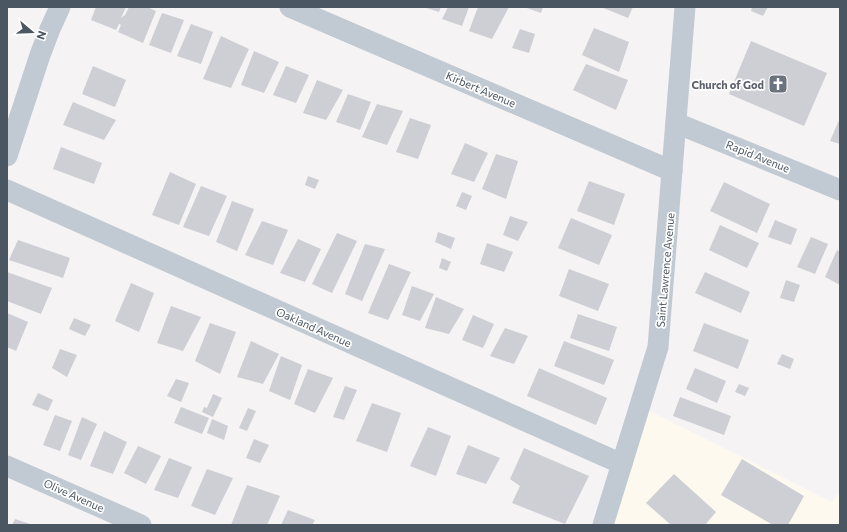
<svg xmlns="http://www.w3.org/2000/svg" width="847" height="532" viewBox="0 0 847 532" font-family="Commissioner,sans-serif">
<style>
.commercial{fill:#fdf9ef}
.building{fill:#cdcfd5}
.lines{fill:none;stroke-linecap:round;stroke-linejoin:round}
.minor{stroke:#c1cad2;stroke-width:21}
.labels{text-anchor:middle;dominant-baseline:central;stroke-width:3.5;stroke-linejoin:round;paint-order:stroke}
.worship-label{font-size:11px;font-weight:bold;fill:#5b616d;stroke:#fff;text-anchor:end}
.street-label{font-size:11px;fill:#4a5661;stroke:#fff}
</style>
<rect width="100%" height="100%" fill="#f5f3f3"/>
<polygon class="commercial" points="640,406 832,502 840,491 840,525 603,525"/>
<g class="building">
<polygon points="96,7 126,7 121,18 125,15 129,7 147,7 156,11 143,43 118,32 121,25 119,24 116,30 91,20"/>
<polygon points="423,7 441,7 439,12"/>
<polygon points="448,7 469,7 462,26 442,19"/>
<polygon points="478,7 509,7 492,39 469,31"/>
<polygon points="524,7 543,7 541,13"/>
<polygon points="601,7 633,7 628,18"/>
<polygon points="752,7 768,7 763,16 751,11"/>
<polygon points="162,13 184,20 171,53 149,45"/>
<polygon points="191,24 213,32 201,64 177,56"/>
<polygon points="594,28 629,42 619,72 582,55"/>
<polygon points="520,29 535,34 529,53 512,48"/>
<polygon points="221,36 249,49 231,88 203,79"/>
<polygon points="751,41 827,73 804,126 729,94"/>
<polygon points="254,51 279,62 264,93 241,85"/>
<polygon points="586,64 628,80 616,110 573,90"/>
<polygon points="93,66 126,80 115,107 82,94"/>
<polygon points="286,66 309,75 296,103 273,95"/>
<polygon points="317,80 343,90 326,120 303,113"/>
<polygon points="348,94 371,102 360,130 336,122"/>
<polygon points="73,102 116,120 104,140 63,125"/>
<polygon points="377,104 403,111 387,145 362,137"/>
<polygon points="410,118 431,125 418,159 396,152"/>
<polygon points="840,118 840,144 830,141"/>
<polygon points="465,143 488,153 474,182 451,174"/>
<polygon points="61,147 102,163 94,184 53,169"/>
<polygon points="496,154 518,161 506,199 482,189"/>
<polygon points="170,172 196,184 179,225 152,215"/>
<polygon points="308,176 319,180 315,189 305,185"/>
<polygon points="589,181 625,194 614,225 577,211"/>
<polygon points="724,182 770,204 757,233 710,211"/>
<polygon points="201,186 227,196 209,236 183,227"/>
<polygon points="462,192 472,196 466,210 456,206"/>
<polygon points="232,201 254,209 237,251 216,242"/>
<polygon points="510,216 528,222 518,241 503,235"/>
<polygon points="571,218 612,235 599,265 558,248"/>
<polygon points="775,220 797,229 791,245 768,237"/>
<polygon points="262,221 288,230 273,265 245,255"/>
<polygon points="720,225 759,243 747,268 709,250"/>
<polygon points="438,232 455,238 451,249 435,242"/>
<polygon points="337,233 357,241 332,293 312,284"/>
<polygon points="811,237 828,244 815,274 797,267"/>
<polygon points="298,239 321,249 305,282 280,273"/>
<polygon points="18,240 70,258 63,278 9,260"/>
<polygon points="487,243 513,252 504,272 480,264"/>
<polygon points="365,244 385,249 362,301 345,294"/>
<polygon points="837,250 840,252 840,285 825,277"/>
<polygon points="442,258 451,262 447,271 439,268"/>
<polygon points="389,264 411,272 388,320 368,313"/>
<polygon points="569,269 609,284 598,311 559,296"/>
<polygon points="7,272 52,288 41,314 7,301"/>
<polygon points="705,272 750,292 741,313 695,293"/>
<polygon points="786,280 800,285 794,302 780,298"/>
<polygon points="131,283 154,293 139,332 115,321"/>
<polygon points="412,286 434,294 420,321 402,315"/>
<polygon points="436,297 464,309 449,334 425,328"/>
<polygon points="171,306 201,317 183,351 157,343"/>
<polygon points="7,313 28,322 16,351 7,347"/>
<polygon points="578,314 617,327 609,351 570,338"/>
<polygon points="473,315 494,324 483,348 462,340"/>
<polygon points="74,318 91,325 85,336 69,329"/>
<polygon points="210,323 236,332 220,374 195,361"/>
<polygon points="704,323 749,340 738,369 693,351"/>
<polygon points="505,328 528,336 514,364 490,356"/>
<polygon points="251,341 279,354 263,384 237,377"/>
<polygon points="564,341 614,360 604,385 554,366"/>
<polygon points="60,349 77,355 67,377 52,368"/>
<polygon points="782,354 794,359 790,369 777,364"/>
<polygon points="281,356 302,365 290,400 269,391"/>
<polygon points="539,368 607,398 596,425 527,396"/>
<polygon points="695,368 726,381 717,403 686,389"/>
<polygon points="308,369 333,378 315,413 294,404"/>
<polygon points="176,379 189,383 181,402 167,396"/>
<polygon points="739,384 749,388 745,396 735,392"/>
<polygon points="345,386 357,390 344,420 333,417"/>
<polygon points="38,393 53,400 48,411 32,405"/>
<polygon points="213,394 222,398 213,417 202,412 204,407 207,408"/>
<polygon points="680,397 731,416 724,435 673,416"/>
<polygon points="372,403 401,413 387,452 356,441"/>
<polygon points="181,407 209,418 202,434 174,423"/>
<polygon points="248,408 256,411 247,431 239,428"/>
<polygon points="55,415 72,421 60,451 43,445"/>
<polygon points="82,417 97,424 81,460 68,455"/>
<polygon points="212,419 228,426 224,440 207,433"/>
<polygon points="428,427 451,436 436,476 410,466"/>
<polygon points="104,431 127,442 113,474 90,466"/>
<polygon points="254,439 269,445 260,463 246,458"/>
<polygon points="468,445 500,458 486,484 456,474"/>
<polygon points="138,446 161,456 146,484 124,473"/>
<polygon points="524,448 589,476 565,524 512,503 520,486 510,479"/>
<polygon points="169,458 192,467 178,498 154,490"/>
<polygon points="742,459 804,496 788,525 773,525 721,495"/>
<polygon points="207,469 233,478 215,515 191,506"/>
<polygon points="674,474 716,512 705,525 671,525 646,503"/>
<polygon points="247,485 280,496 267,525 231,525"/>
<polygon points="288,510 315,520 312,525 281,525"/>
<polygon points="15,519 33,525 12,525"/>
</g>
<g class="lines">
<g class="minor">
<polyline points="290,7 672,171"/>
<polyline points="676,123 840,190"/>
<polyline points="7,156 40,55 50,29 60,7"/>
<polyline points="7,190 622,464"/>
<polyline points="7,466 141,525"/>
<polyline points="603,525 658,347 685,7"/>
</g>
</g>
<defs>
<symbol id="church-square" viewBox="-11 -11 22 22"><rect x="-9" y="-9" width="18" height="18" rx="4" fill="#6b7280" stroke="#fff"/><path d="M-1.2-6h2.4v3.5h3.3v2.4h-3.3V6h-2.4V-.1h-3.3v-2.4h3.3Z" fill="#fff"/></symbol>
</defs>
<g fill-rule="evenodd">
<use href="#church-square" x="767" y="73" width="22" height="22"/>
</g>
<g class="labels">
<g class="worship-label">
<text x="764" y="84">Church of God</text>
</g>
<g class="street-label">
<text transform="translate(481 89) rotate(23)">Kirbert Avenue</text>
<text transform="translate(758 156) rotate(22)">Rapid Avenue</text>
<text transform="translate(665 270) rotate(-85)">Saint Lawrence Avenue</text>
<text transform="translate(314 327) rotate(24)">Oakland Avenue</text>
<text transform="translate(74 495) rotate(24)">Olive Avenue</text>
</g>
</g>
<rect width="847" height="532" fill="none" stroke="#4a5661" stroke-width="16"/>
<g transform="translate(32 32) rotate(109)" stroke="#ffffff" stroke-width="3" paint-order="stroke">
<path d="M0-3L7 15L0 10L-7 15Z" fill="#4a5661"/>
<text y="-6" font-size="11" font-weight="bold" text-anchor="middle" fill="#4a5661">N</text>
</g>
</svg>
